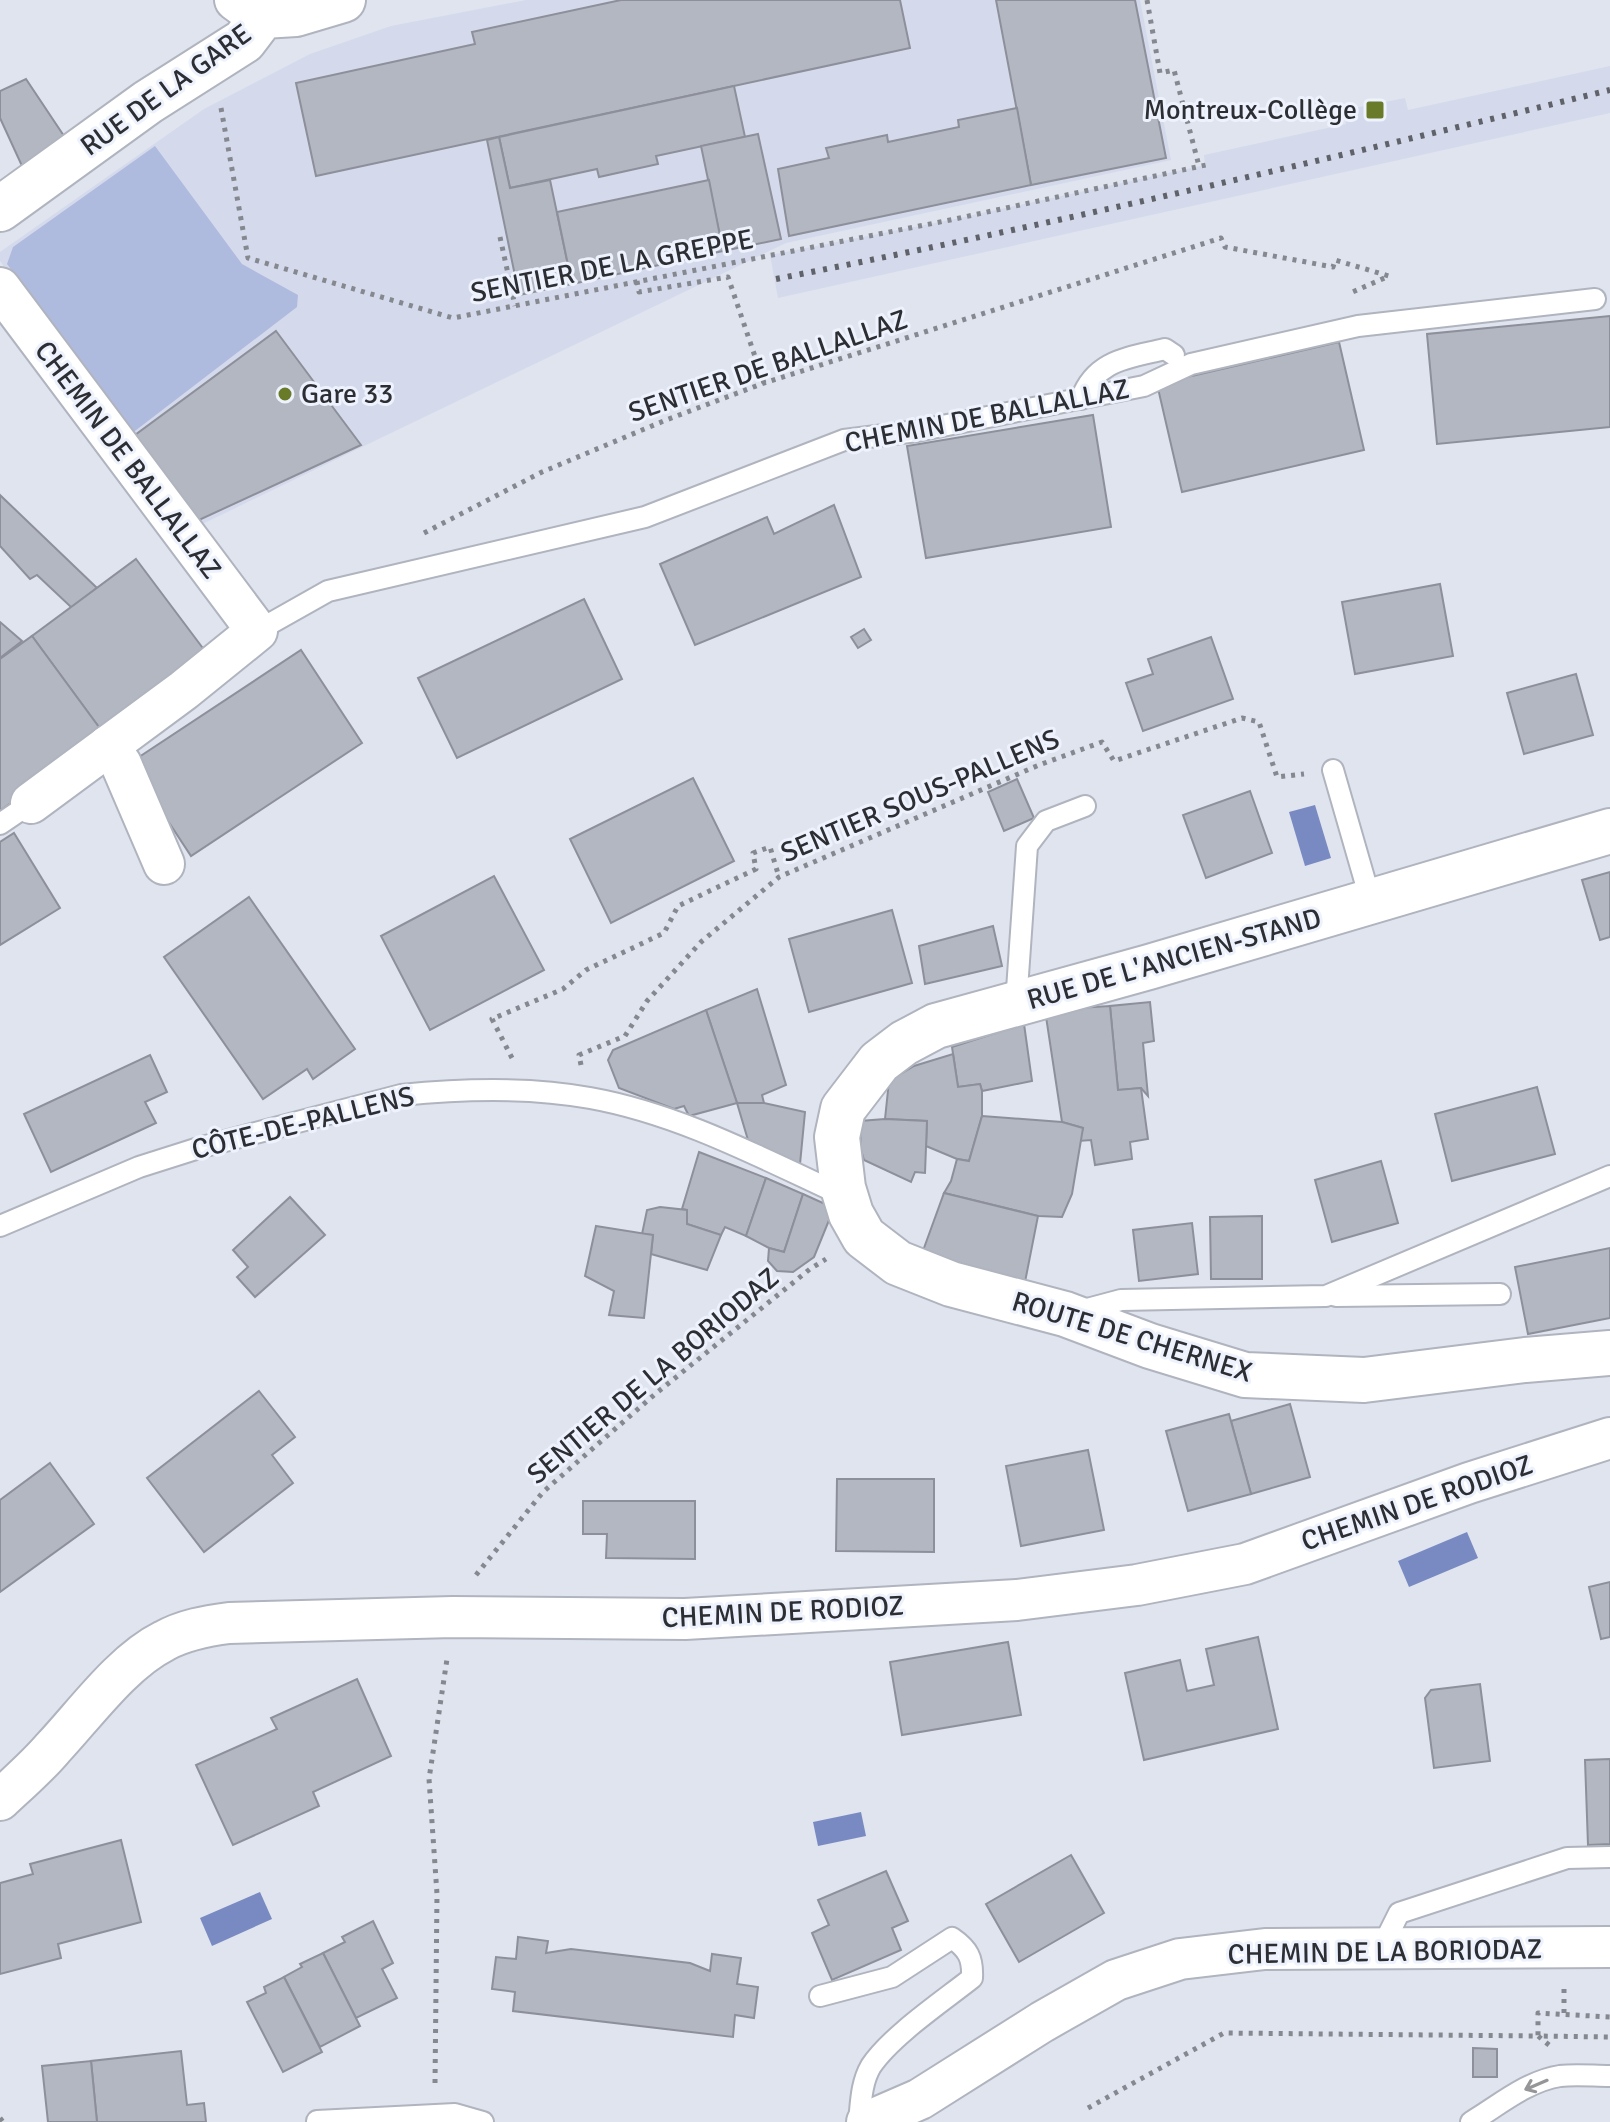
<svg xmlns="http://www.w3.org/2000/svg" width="1610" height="2122" viewBox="0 0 1610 2122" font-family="Signika,sans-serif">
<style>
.built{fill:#d4daec}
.green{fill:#afbbde}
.water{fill:#788ac1}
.building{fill:#b3b7c2;stroke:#8d909a;stroke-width:2}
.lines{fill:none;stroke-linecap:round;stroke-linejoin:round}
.service-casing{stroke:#b0b4bf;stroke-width:24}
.minor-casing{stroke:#b0b4bf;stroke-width:44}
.tertiary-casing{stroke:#b0b4bf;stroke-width:48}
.path{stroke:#85888f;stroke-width:5;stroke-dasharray:4 6;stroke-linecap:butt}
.service{stroke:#fff;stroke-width:20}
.minor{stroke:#fff;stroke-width:40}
.tertiary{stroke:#fff;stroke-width:44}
.rail{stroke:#606269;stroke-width:6;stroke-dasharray:4 8;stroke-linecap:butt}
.oneway{stroke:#969699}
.poi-dot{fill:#697a29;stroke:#edf2fd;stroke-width:3}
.labels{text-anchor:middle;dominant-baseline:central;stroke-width:6;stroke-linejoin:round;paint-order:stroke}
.street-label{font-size:28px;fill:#2d2e33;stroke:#edf2fd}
.poi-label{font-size:28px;fill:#2d2e33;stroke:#edf2fd;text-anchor:end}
</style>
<rect width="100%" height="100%" fill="#e0e4ef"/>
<g class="built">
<polygon points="526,0 1140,0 1171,160 786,243 196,527 0,261 0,252 204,109 310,54 391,26"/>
<polygon points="1610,66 1610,113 778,298 770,255 950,220 1205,165 1204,155 1346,124 1345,110 1405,98 1408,110"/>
</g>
<polygon class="green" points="155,146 242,264 298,295 297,307 131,434 7,264 13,247"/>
<g class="water">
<polygon points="1315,805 1331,858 1305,866 1289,812"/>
<polygon points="1467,1532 1478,1558 1409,1587 1398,1561"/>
<polygon points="861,1812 866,1836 818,1846 813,1822"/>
<polygon points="260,1892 272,1919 212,1946 200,1918"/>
</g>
<g class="building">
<polygon points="621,0 900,0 910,48 316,176 296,83 475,44 472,32"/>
<polygon points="996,0 1135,0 1166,158 1031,185"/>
<polygon points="26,79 64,136 22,166 0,118 0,91"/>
<polygon points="734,86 745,137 656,156 658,164 599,177 597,169 510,188 499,137"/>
<polygon points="1017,108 1031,185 789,236 778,169 829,158 826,148 887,135 888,142 959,127 958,120"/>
<polygon points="758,134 781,239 723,251 701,146"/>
<polygon points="499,137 510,188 550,180 572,284 519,295 487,140"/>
<polygon points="709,180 723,251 572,284 557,212"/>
<polygon points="1610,316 1610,427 1437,444 1427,334"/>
<polygon points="276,331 361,445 199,520 131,438"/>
<polygon points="1339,342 1364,450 1182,492 1157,384"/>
<polygon points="1093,415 1111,527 926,558 907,446"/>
<polygon points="0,495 97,588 72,608 37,575 30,579 0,546"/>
<polygon points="834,505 861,577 695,645 660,564 767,517 774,534"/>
<polygon points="136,559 208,655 104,734 32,636"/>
<polygon points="1440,584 1453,656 1355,674 1342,602"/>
<polygon points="584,599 622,679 457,758 418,678"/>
<polygon points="0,622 22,641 0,658"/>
<polygon points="864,629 871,640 858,648 851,637"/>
<polygon points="32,636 104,734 0,811 0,659"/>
<polygon points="1211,637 1233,699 1143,731 1126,683 1153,674 1148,659"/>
<polygon points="301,650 362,743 191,856 130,763"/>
<polygon points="1576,674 1593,735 1524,754 1507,693"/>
<polygon points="693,778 734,861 611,923 570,839"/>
<polygon points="1017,779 1034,818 1004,831 988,792"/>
<polygon points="1250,791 1272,853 1206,878 1183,815"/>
<polygon points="14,833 60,908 0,945 0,842"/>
<polygon points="1610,872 1610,937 1600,940 1582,880"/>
<polygon points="494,876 544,970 430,1030 381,936"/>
<polygon points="249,897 355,1049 313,1079 307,1069 263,1099 164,957"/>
<polygon points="892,910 912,983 809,1012 789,939"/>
<polygon points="993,926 1002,966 925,984 919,946"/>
<polygon points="757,989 786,1085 762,1095 764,1103 737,1103 706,1010"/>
<polygon points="1150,1002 1154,1041 1143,1043 1148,1096 1141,1088 1118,1090 1110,1006"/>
<polygon points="1110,1006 1118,1090 1141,1088 1148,1139 1130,1142 1132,1159 1095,1165 1091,1140 1079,1141 1083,1128 1062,1122 1045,1010"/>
<polygon points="706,1010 737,1103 689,1116 684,1106 674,1109 619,1088 608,1060 613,1050"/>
<polygon points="1024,1024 1032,1081 982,1091 980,1084 958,1087 952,1047"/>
<polygon points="953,1054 958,1087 980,1084 982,1091 982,1116 969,1161 957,1159 926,1146 927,1121 885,1119 889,1081 914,1066"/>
<polygon points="150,1055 167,1092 145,1102 156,1123 51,1172 24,1114"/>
<polygon points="1537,1087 1555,1154 1452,1181 1435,1114"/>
<polygon points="737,1103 764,1103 805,1112 800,1164 748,1140"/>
<polygon points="982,1116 1062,1122 1083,1128 1072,1194 1062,1217 1038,1216 944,1193 951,1181 957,1159 969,1161"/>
<polygon points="885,1119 927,1121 925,1173 915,1172 911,1182 864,1160 861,1150 860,1121"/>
<polygon points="699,1152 766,1178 746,1236 725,1227 721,1235 687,1224 687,1210 682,1209"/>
<polygon points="1381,1161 1398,1223 1332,1242 1315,1180"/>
<polygon points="766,1178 803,1194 784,1252 769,1248 746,1236"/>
<polygon points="944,1193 1038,1216 1024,1287 920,1259"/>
<polygon points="803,1194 834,1208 814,1257 793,1272 777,1271 768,1261 769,1248 784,1252"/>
<polygon points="290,1197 325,1235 255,1297 237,1277 248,1267 233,1250"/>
<polygon points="660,1207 687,1210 687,1224 721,1235 707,1270 651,1254 653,1235 642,1234 647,1210"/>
<polygon points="1262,1216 1262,1279 1211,1279 1210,1217"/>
<polygon points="1192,1223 1198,1274 1139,1281 1133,1230"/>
<polygon points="596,1226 653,1235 644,1318 609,1315 614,1291 585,1276"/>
<polygon points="1610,1248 1610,1318 1528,1334 1515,1267"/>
<polygon points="259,1391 295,1437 272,1455 293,1483 204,1552 147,1478"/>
<polygon points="1290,1404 1310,1477 1251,1494 1231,1421"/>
<polygon points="1229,1414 1251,1494 1188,1511 1166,1431"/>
<polygon points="1088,1450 1104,1530 1021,1546 1006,1466"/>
<polygon points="50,1463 94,1524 0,1592 0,1500"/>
<polygon points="837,1479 934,1479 934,1552 836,1551"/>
<polygon points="583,1501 695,1501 695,1559 606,1558 607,1534 583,1534"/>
<polygon points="1610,1582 1610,1637 1601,1639 1589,1587"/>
<polygon points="1258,1637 1278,1729 1144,1760 1125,1673 1180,1660 1187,1691 1214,1685 1206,1649"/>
<polygon points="1008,1642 1021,1715 902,1735 890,1662"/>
<polygon points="357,1679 391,1756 313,1792 319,1806 233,1845 196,1765 277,1729 271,1718"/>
<polygon points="1480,1684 1490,1761 1434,1768 1425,1698 1431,1690"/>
<polygon points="1610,1759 1610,1844 1588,1845 1585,1760"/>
<polygon points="121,1840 141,1922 58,1944 61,1958 0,1974 0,1883 33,1874 30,1864"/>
<polygon points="1071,1855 1104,1913 1019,1962 986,1904"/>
<polygon points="886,1871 908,1921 892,1928 901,1950 832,1980 812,1933 829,1925 818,1900"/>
<polygon points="373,1921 393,1963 382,1969 397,1998 356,2018 323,1953 345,1942 342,1937"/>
<polygon points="518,1937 548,1941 546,1953 571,1949 690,1963 710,1971 712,1954 741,1958 737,1984 758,1987 754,2018 735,2015 733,2037 513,2011 515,1992 492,1989 496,1957 516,1959"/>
<polygon points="323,1953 360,2026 320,2047 284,1977 302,1967 300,1964"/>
<polygon points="284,1977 322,2052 283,2072 247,2002 266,1993 264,1987"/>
<polygon points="1473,2048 1497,2049 1497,2077 1473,2077"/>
<polygon points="181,2051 187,2105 204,2103 206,2122 97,2122 91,2061"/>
<polygon points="91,2061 97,2122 48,2122 42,2066"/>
</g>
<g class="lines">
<defs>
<g id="service">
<path d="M 1081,399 C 1096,359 1129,358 1165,349 L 1174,355"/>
<polyline points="257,631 328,591 645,517 844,440 917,431 1144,386 1191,364 1358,326 1595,299"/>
<polyline points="1333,770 1371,902"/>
<polyline points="0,824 31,803"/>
<polyline points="1016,1004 1027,846 1046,821 1085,806"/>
<path d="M 0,1226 L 139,1167 L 202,1147 L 401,1095 C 460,1089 531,1087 590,1098 C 674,1113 752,1153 829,1189 L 843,1188"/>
<polyline points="1336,1296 1500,1294"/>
<polyline points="1076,1312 1121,1300 1326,1296 1610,1176"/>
<polyline points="1381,1949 1399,1913 1567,1858 1610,1857"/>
<path d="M 820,1996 L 892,1977 L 952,1938 C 968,1949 973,1958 972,1978 C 943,2001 891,2036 871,2066 C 861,2083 861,2103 859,2122"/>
<polyline points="317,2121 455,2114 483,2122"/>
<path d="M 1471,2122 C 1498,2106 1527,2081 1560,2076 C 1576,2074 1594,2076 1610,2076"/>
</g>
<g id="minor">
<polyline points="235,0 250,11 263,16"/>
<polyline points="0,288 257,631 184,690 31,803"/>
<polyline points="108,746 121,764 164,864"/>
<path d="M 0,1800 C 18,1783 37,1767 53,1748 C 85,1714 122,1662 164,1641 C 184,1630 206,1626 229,1623 L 453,1617 L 685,1619 L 1017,1600 L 1137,1585 L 1245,1564 L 1469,1483 L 1610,1438"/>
<polyline points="867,2122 920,2099 1042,2022 1116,1980 1180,1959 1265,1949 1610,1947"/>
</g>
<g id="tertiary">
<polyline points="0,209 148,102 244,41 263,16 296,14 343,0"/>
<polyline points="1610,831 1149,967 936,1026 904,1043 879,1062 843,1109 837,1137 843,1188 851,1214 864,1237 898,1263 951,1284 1065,1314 1150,1346 1245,1375 1364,1380 1525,1360 1610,1353"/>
</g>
</defs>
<use href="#service" class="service-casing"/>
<use href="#minor" class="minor-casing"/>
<use href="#tertiary" class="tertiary-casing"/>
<g class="path">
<polyline points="1147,0 1160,73 1174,70 1199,166"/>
<polyline points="221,108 248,258 453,318 950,220 1206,165"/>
<polyline points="500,237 515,306"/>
<polyline points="637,281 639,292 728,277 764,383"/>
<polyline points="424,533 542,472 666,420 764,383 1221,238 1225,247 1333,267 1335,260 1389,276 1348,294"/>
<polyline points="512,1058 492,1019 563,989 586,970 664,933 678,906 756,869 753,853 770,847 779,877"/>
<polyline points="581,1065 579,1055 625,1036 647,1001 701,942 779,877 1039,765 1102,742 1114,761 1242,718 1259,722 1277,777 1304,774"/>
<polyline points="476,1575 543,1492 654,1395 810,1269 826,1259"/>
<polyline points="1564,1989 1564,2014"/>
<polyline points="1549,2045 1538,2036 1610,2037"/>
<polyline points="435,2083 437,1894 429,1779 447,1659"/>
<polyline points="1088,2108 1224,2033 1538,2036 1538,2013 1610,2017"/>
<polyline points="0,2118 3,2122"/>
</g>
<use href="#service" class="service"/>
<use href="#minor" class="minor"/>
<use href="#tertiary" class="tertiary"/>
<path class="rail" d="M 776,279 C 1056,224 1333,158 1610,90"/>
</g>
<defs><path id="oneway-shaft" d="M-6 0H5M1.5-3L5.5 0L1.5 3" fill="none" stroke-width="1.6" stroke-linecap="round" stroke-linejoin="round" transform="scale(2)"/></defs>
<use class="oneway" href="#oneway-shaft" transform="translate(1536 2085) rotate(157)"/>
<g class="poi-dot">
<rect x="1365" y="100" width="20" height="20" rx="4"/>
<circle cx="285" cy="394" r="8"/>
</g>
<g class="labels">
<g class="street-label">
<text transform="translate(166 90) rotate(-36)">RUE DE LA GARE</text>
<text transform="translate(612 266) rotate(-11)">SENTIER DE LA GREPPE</text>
<text transform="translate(768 366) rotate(-19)">SENTIER DE BALLALLAZ</text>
<text transform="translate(987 416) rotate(-11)">CHEMIN DE BALLALLAZ</text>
<text transform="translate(128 460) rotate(53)">CHEMIN DE BALLALLAZ</text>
<text transform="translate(920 796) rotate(-23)">SENTIER SOUS-PALLENS</text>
<text transform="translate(1174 959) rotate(-16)">RUE DE L'ANCIEN-STAND</text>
<text transform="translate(303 1123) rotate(-14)">CÔTE-DE-PALLENS</text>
<text transform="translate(1132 1337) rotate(17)">ROUTE DE CHERNEX</text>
<text transform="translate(653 1376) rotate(-40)">SENTIER DE LA BORIODAZ</text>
<text transform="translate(1417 1503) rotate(-19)">CHEMIN DE RODIOZ</text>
<text transform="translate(783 1612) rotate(-3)">CHEMIN DE RODIOZ</text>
<text transform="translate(1385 1952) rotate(-1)">CHEMIN DE LA BORIODAZ</text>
</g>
<g class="poi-label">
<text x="1357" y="110">Montreux-Collège</text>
<text x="301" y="394" text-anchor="start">Gare 33</text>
</g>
</g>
</svg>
